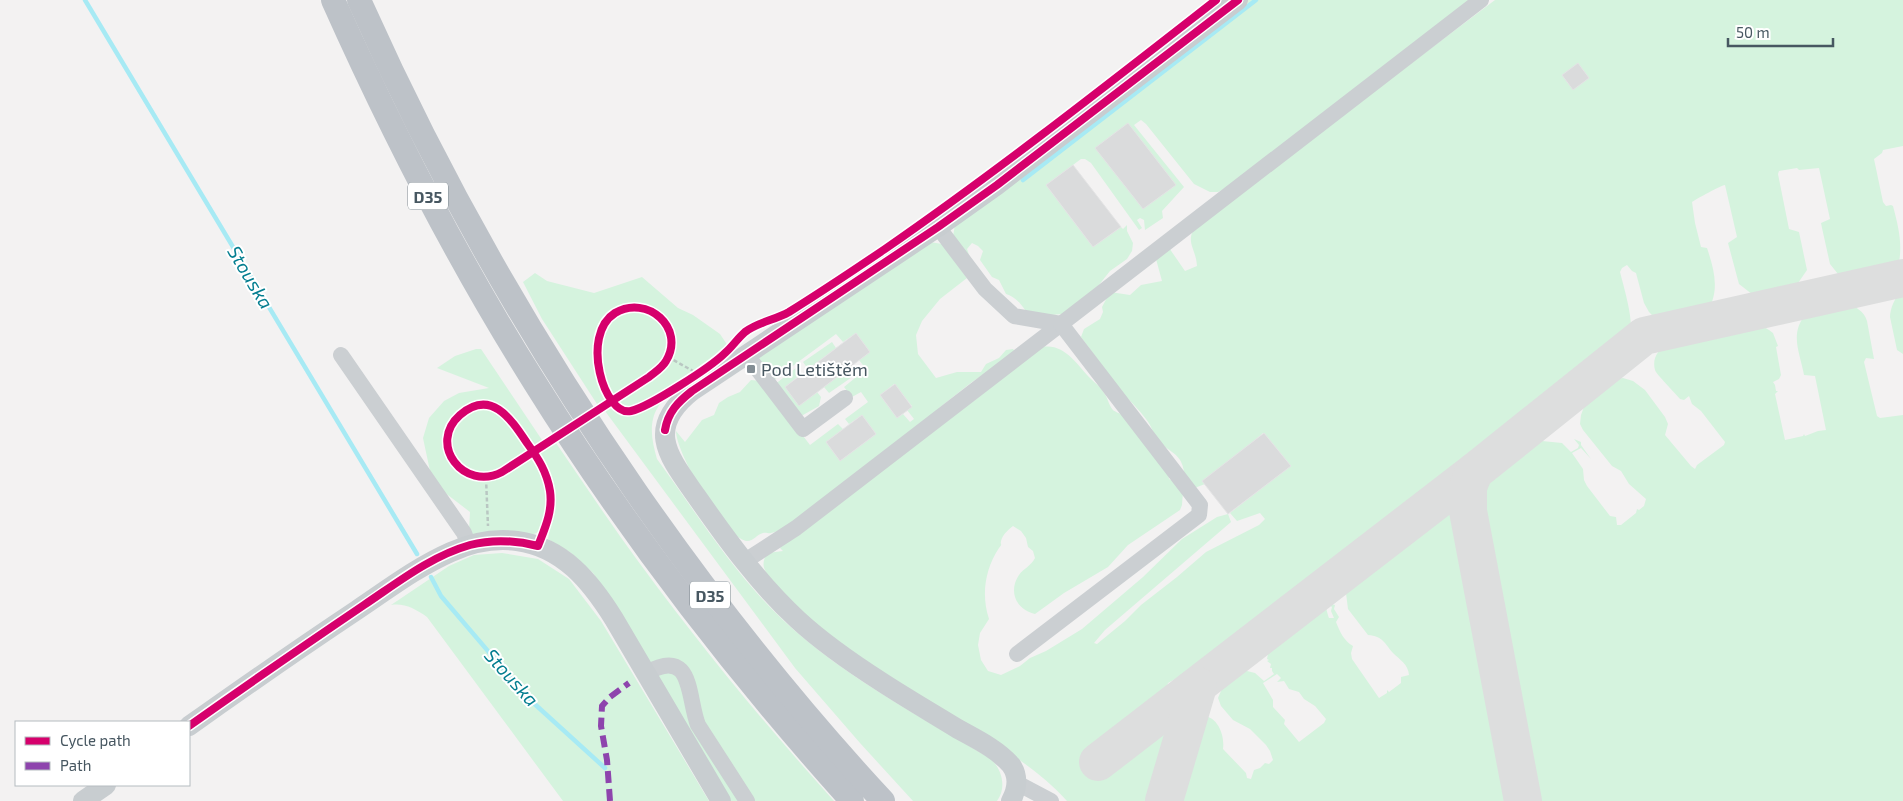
<svg xmlns="http://www.w3.org/2000/svg" width="1903" height="801" viewBox="0 0 1903 801" font-family="'Exo 2',sans-serif">
<style>
.green{fill:#d5f3de;fill-rule:evenodd}
.lines{fill:none;stroke-linecap:round;stroke-linejoin:round}
.stream{stroke:#a7eaf4;stroke-width:4.5}
.taxiway{stroke:#dddede;stroke-width:38}
.building{fill:#dadbdc;stroke:#e4e4e5}
.path{stroke:#b9c7c2;stroke-width:2.5;stroke-dasharray:4 2.5;stroke-linecap:butt}
.minor{stroke:#cbcfd2;stroke-width:16}
.major{stroke:#c8cdd0;stroke-width:20}
.highway{stroke:#bdc2c8;stroke-width:24}
.quiet{stroke:#8e44ad;stroke-width:6;stroke-dasharray:12 6;stroke-linecap:butt}
.cycleway-casing{stroke:#fff;stroke-width:11}
.cycleway{stroke:#d6006c;stroke-width:8}
.poi-dot{fill:#838d94;stroke:#fff;stroke-width:2}
.labels{text-anchor:middle;dominant-baseline:central;stroke-width:4;stroke-linejoin:round;paint-order:stroke}
.shield{fill:#fff;stroke:#7e8990;stroke-width:1}
.shield-label{font-size:16px;font-weight:bold;fill:#475761}
.poi-label{font-size:18px;fill:#475761;stroke:#fff;text-anchor:start}
.water-label{font-size:19px;font-style:italic;fill:#047e90;stroke:#fff}
</style>
<rect width="100%" height="100%" fill="#f3f2f2"/>
<g class="green">
<path d="M 1248,0 L 1477,0 L 1236,183 L 1218,192 L 1210,192 L 1194,184 L 1146,124 L 1141,120 L 1134,125 L 1184,187 L 1162,211 L 1163,218 L 1145,230 L 1144,220 L 1140,218 L 1137,220 L 1142,228 L 1139,230 L 1091,163 L 1085,159 L 1081,159 L 1046,185 L 1093,247 L 1121,227 L 1123,229 L 1127,225 L 1127,231 L 1133,243 L 1132,251 L 1127,259 L 1110,271 L 1098,286 L 1062,314 L 1041,316 L 1028,314 C 1022,305 1016,297 1006,294 L 999,280 L 992,277 L 980,260 L 983,251 L 978,246 L 972,243 L 967,249 L 970,258 L 953,236 L 955,225 L 1135,88 Z"/>
<path d="M 1495,0 L 1903,0 L 1903,146 L 1883,150 L 1882,153 L 1874,159 L 1883,202 L 1886,206 L 1891,205 L 1893,206 C 1899,229 1903,245 1898,268 L 1848,279 L 1844,278 L 1838,274 L 1830,264 L 1822,228 L 1821,223 L 1830,219 L 1819,168 L 1799,170 L 1797,168 L 1779,171 L 1778,174 L 1789,229 L 1799,232 L 1807,270 L 1796,286 L 1797,293 L 1795,291 L 1757,298 L 1739,284 L 1728,243 L 1737,237 L 1725,185 C 1720,186 1698,198 1692,202 L 1695,223 L 1701,247 L 1707,248 C 1714,269 1720,290 1708,310 L 1666,319 L 1655,318 L 1649,312 L 1644,303 L 1636,273 L 1632,271 L 1627,265 L 1622,268 L 1620,272 C 1623,284 1634,321 1630,331 L 1632,333 L 1593,369 L 1381,528 L 1332,569 L 1319,586 L 1308,589 L 1296,603 L 1296,606 C 1276,620 1256,641 1235,654 C 1219,664 1199,667 1183,679 L 1177,678 L 1168,683 L 1166,691 L 1144,712 L 1096,751 L 1094,756 L 1098,766 L 1106,766 C 1124,743 1154,723 1181,710 L 1151,801 L 1067,801 C 1049,781 1025,763 1002,748 C 930,702 852,663 791,602 C 782,593 769,583 765,570 C 762,564 764,559 767,553 L 783,551 L 780,548 L 784,540 L 795,538 L 807,525 L 814,522 L 805,523 L 802,517 C 791,521 782,531 771,533 C 769,534 766,532 763,533 C 757,534 754,541 747,541 C 725,539 676,453 676,431 L 685,442 L 702,420 L 714,415 L 719,403 L 728,397 L 740,392 L 751,380 L 761,381 L 810,445 L 838,424 L 843,429 L 826,442 L 840,461 L 876,434 L 862,415 L 849,424 L 845,419 L 868,402 L 861,392 L 852,397 L 844,387 L 866,369 L 859,360 L 870,352 L 856,333 L 843,342 L 836,334 L 771,382 C 766,375 755,366 759,355 C 763,347 791,332 800,326 C 841,300 883,274 923,246 L 930,242 L 942,244 L 967,278 L 940,299 L 922,321 L 916,335 L 918,354 L 936,378 L 957,372 L 981,372 L 986,364 L 999,358 L 1006,350 L 1013,349 L 1015,352 L 1013,355 L 1000,363 L 1003,371 L 1007,374 L 1042,347 C 1065,343 1077,365 1091,379 C 1096,384 1101,387 1104,393 C 1108,398 1109,406 1113,410 C 1115,412 1120,413 1123,416 C 1129,420 1132,428 1137,433 C 1150,445 1169,460 1169,479 L 1175,482 L 1183,491 L 1182,505 L 1180,510 L 1128,545 L 1108,567 L 1064,593 L 1035,614 C 1016,610 1008,591 1019,575 C 1024,568 1031,566 1035,558 L 1033,551 L 1028,547 L 1026,538 L 1021,531 L 1013,526 C 1008,530 1003,534 1001,541 C 1000,546 1003,543 999,548 C 985,569 981,595 989,619 L 980,633 L 978,645 L 981,660 L 988,671 L 1001,675 L 1020,666 L 1030,658 L 1046,651 L 1082,629 L 1143,577 L 1182,539 L 1217,517 L 1228,514 L 1231,522 L 1105,630 L 1094,643 L 1097,644 L 1125,621 L 1141,605 L 1177,577 L 1206,552 L 1259,525 L 1265,519 L 1260,513 L 1237,521 L 1230,513 L 1290,466 L 1263,433 L 1205,484 L 1192,489 C 1182,477 1186,470 1180,460 C 1175,452 1166,449 1160,442 C 1153,435 1152,426 1146,419 C 1139,410 1131,401 1122,393 L 1081,337 L 1084,329 L 1100,319 L 1103,312 L 1102,307 L 1110,292 L 1130,295 L 1141,285 L 1162,281 L 1153,248 L 1159,244 L 1165,242 L 1185,271 L 1197,266 C 1196,247 1183,241 1198,224 L 1255,178 L 1261,176 L 1273,163 L 1373,92 ZM 998,365 L 1004,376 L 975,400 L 949,416 L 946,415 L 939,408 L 972,382 ZM 894,384 L 912,406 L 907,410 L 914,419 L 910,422 L 903,414 L 897,418 L 880,395 Z"/>
<path d="M 535,273 L 547,281 L 594,293 L 642,277 L 678,308 L 693,315 L 720,334 L 732,352 C 715,364 667,391 658,407 C 648,423 652,442 657,459 C 697,514 734,574 783,620 C 844,677 920,716 991,759 C 1002,770 1007,787 997,801 L 913,801 L 860,743 L 795,668 L 605,411 L 618,403 L 611,395 L 597,404 L 542,319 L 523,282 Z"/>
<path d="M 1903,292 L 1903,354 L 1897,350 L 1890,317 C 1890,309 1895,295 1903,292 Z"/>
<path d="M 1848,304 C 1856,307 1864,311 1867,321 L 1874,359 L 1866,358 L 1864,362 L 1877,416 L 1880,418 L 1903,415 L 1903,801 L 1533,801 L 1524,755 L 1521,753 L 1523,751 L 1521,736 L 1482,534 L 1483,529 L 1479,516 L 1477,516 L 1480,496 L 1487,477 L 1532,440 L 1562,443 L 1571,452 L 1578,448 L 1579,445 L 1574,439 L 1581,442 L 1581,445 L 1591,459 L 1581,448 L 1572,453 L 1583,469 L 1584,480 L 1587,486 L 1610,516 L 1616,517 L 1617,525 L 1621,525 L 1636,513 L 1637,509 L 1639,510 L 1644,506 L 1646,499 L 1629,484 L 1621,471 L 1612,466 L 1583,430 L 1580,424 L 1581,415 L 1585,404 L 1591,398 L 1590,394 L 1594,394 L 1616,379 L 1623,378 L 1633,381 L 1645,390 L 1665,417 L 1668,424 L 1665,435 L 1691,466 L 1695,469 L 1697,465 L 1724,445 L 1725,442 L 1701,411 L 1692,404 L 1689,396 L 1684,400 L 1680,399 C 1675,393 1656,374 1655,370 C 1649,347 1677,340 1694,335 L 1694,332 C 1708,336 1726,329 1741,326 L 1741,324 L 1759,324 L 1769,330 L 1773,333 L 1778,346 L 1776,347 L 1781,375 L 1779,379 L 1773,382 L 1775,385 L 1776,391 L 1778,391 L 1775,394 L 1785,440 L 1803,436 L 1804,434 L 1805,436 L 1818,431 L 1826,430 L 1815,376 L 1804,375 C 1800,352 1789,334 1806,314 L 1804,311 L 1809,313 Z"/>
<polygon points="832,342 836,348 808,369 803,362"/>
<path d="M 476,349 L 481,349 L 542,440 L 526,450 C 546,476 552,500 541,531 L 534,534 L 472,534 L 469,531 L 470,512 L 444,492 L 430,471 L 423,438 L 429,418 L 444,401 L 459,393 L 489,388 L 437,368 L 455,356 Z"/>
<polygon points="852,365 857,372 855,375 829,393 824,387"/>
<polygon points="796,368 801,374 785,387 817,392 821,397 819,406 803,415 800,415 774,385"/>
<path d="M 556,443 C 578,475 600,508 622,539 C 688,631 759,718 834,801 L 730,801 L 620,614 L 593,573 L 571,553 L 548,539 L 555,501 L 550,474 L 539,453 Z"/>
<path d="M 1450,514 L 1457,518 L 1461,527 L 1472,594 L 1485,657 L 1488,666 L 1497,722 L 1503,743 L 1501,742 L 1510,801 L 1176,801 L 1204,716 C 1218,717 1225,736 1223,749 L 1246,773 L 1247,778 L 1251,779 L 1254,770 L 1260,768 L 1265,763 L 1269,764 L 1273,760 L 1270,751 L 1266,745 L 1250,729 L 1233,720 L 1221,706 L 1218,698 L 1221,691 L 1222,683 L 1219,680 L 1229,675 L 1228,673 L 1243,672 L 1247,662 L 1246,661 L 1249,661 L 1260,650 L 1268,648 L 1270,643 L 1278,638 L 1279,635 L 1309,615 L 1309,609 L 1311,606 L 1314,612 L 1321,613 L 1320,598 L 1322,598 L 1323,607 L 1325,602 C 1325,604 1328,616 1329,618 L 1334,618 L 1331,611 L 1332,607 L 1327,603 L 1335,605 L 1334,609 L 1339,617 L 1336,622 C 1340,632 1344,641 1353,646 L 1351,653 L 1352,659 L 1379,698 L 1387,693 L 1387,690 L 1389,692 L 1401,683 L 1401,677 L 1409,675 C 1408,664 1400,660 1393,653 C 1385,644 1383,636 1368,635 L 1348,609 L 1345,585 C 1354,578 1362,570 1373,564 L 1371,561 L 1376,561 L 1396,545 L 1394,539 C 1406,536 1424,531 1426,516 L 1428,519 L 1433,516 ZM 1263,651 L 1268,654 L 1267,659 L 1269,660 L 1267,661 L 1271,664 L 1270,668 L 1272,668 L 1272,671 L 1274,674 L 1264,681 L 1255,673 L 1247,671 C 1247,662 1254,654 1263,651 ZM 1277,674 L 1281,678 L 1277,682 L 1284,681 L 1289,689 L 1299,692 L 1304,699 L 1315,706 L 1326,719 L 1324,723 L 1299,742 L 1284,724 L 1285,720 L 1273,707 L 1273,700 L 1263,683 Z"/>
<path d="M 502,553 L 538,559 L 569,579 L 601,621 L 709,801 L 563,801 L 427,617 C 415,609 405,603 391,605 L 449,566 L 474,555 Z"/>
</g>
<g class="lines">
<g class="stream">
<polyline points="85,0 417,554"/>
<polyline points="1023,180 1256,0"/>
<polyline points="431,577 441,596 528,698 605,768"/>
</g>
<g class="taxiway">
<polyline points="1098,762 1474,472"/>
<polyline points="1164,801 1198,686"/>
<polyline points="1523,801 1468,511 1468,487 1474,472 1644,336 1903,278"/>
</g>
</g>
<g class="building">
<polygon points="1578,63 1589,78 1573,90 1562,75"/>
<polygon points="1128,123 1176,185 1143,209 1095,148"/>
<polygon points="1073,165 1121,227 1093,247 1046,185"/>
<polygon points="856,333 870,352 799,406 785,387"/>
<polygon points="895,384 912,407 897,418 880,395"/>
<polygon points="862,415 876,434 840,461 826,442"/>
<polygon points="1264,433 1291,466 1228,514 1202,481"/>
</g>
<g class="lines">
<g class="path">
<polyline points="668,357 693,371"/>
<polyline points="486,478 488,526"/>
</g>
<g class="minor">
<polyline points="746,354 803,429 845,398"/>
<polyline points="341,355 464,533 469,546"/>
<polyline points="745,561 796,528 1061,324 1014,316 985,289 938,227"/>
<polyline points="1017,654 1199,515 1200,505 1061,324 1481,0"/>
<path d="M 646,673 C 694,646 687,697 698,725 L 747,801"/>
<polyline points="1017,783 1051,801"/>
</g>
<g class="major">
<path d="M 189,726 C 244,687 300,648 357,610 C 387,590 417,567 451,552 C 471,543 495,538 517,541 C 563,547 591,582 614,619 L 721,801"/>
<polyline points="83,801 106,785"/>
<path d="M 1011,801 C 1017,790 1019,776 1011,765 C 997,749 976,739 958,729 C 932,713 906,698 880,681 C 852,663 823,643 798,620 C 759,584 727,540 697,497 C 669,457 644,429 692,391 L 938,227 L 997,185 L 1238,0"/>
</g>
<g class="highway">
<path d="M 333,0 C 392,132 458,261 535,383 C 628,532 735,671 852,801"/>
<path d="M 359,0 C 436,173 528,336 636,492 C 711,600 793,704 883,801"/>
</g>
<polyline class="quiet" points="610,801 607,760 601,726 602,706 610,697 629,683"/>
<defs>
<g id="cycleway">
<path d="M 665,430 C 668,412 678,402 692,391 L 938,227 L 997,185 L 1238,0"/>
<path d="M 189,726 C 247,685 305,645 364,605 C 397,583 431,556 470,545 C 493,539 514,540 538,546 C 545,528 553,511 550,491 C 547,472 538,458 527,443 C 511,419 491,388 460,415 C 427,444 464,492 502,472 L 649,377 C 655,372 662,368 666,361 C 686,328 647,294 615,313 C 580,335 604,417 631,411 C 649,407 711,367 725,353 C 732,347 738,338 745,332 C 758,322 775,320 789,312 C 821,292 854,270 885,249 C 999,170 1107,85 1216,0"/>
</g>
</defs>
<use href="#cycleway" class="cycleway-casing"/>
<use href="#cycleway" class="cycleway"/>
</g>
<rect class="poi-dot" x="746" y="364" width="10" height="10" rx="2.5"/>
<g class="labels">
<g class="shield">
<rect x="408" y="182.5" width="40" height="27" rx="4"/>
<rect x="690" y="581.5" width="40" height="27" rx="4"/>
</g>
<g class="shield-label">
<text x="428" y="196">D35</text>
<text x="710" y="595">D35</text>
</g>
<g class="poi-label">
<text x="761" y="369">Pod Letištěm</text>
</g>
<g class="water-label">
<text transform="translate(251 277) rotate(59)">Stouska</text>
<text transform="translate(512 677) rotate(48)">Stouska</text>
</g>
</g>
<rect x="15" y="721" width="175" height="65" fill="#ffffff" stroke="#b5bcc0"/>
<rect x="25" y="737" width="25" height="8" fill="#d6006c" stroke="#b5bcc0"/>
<text x="60" y="746" font-size="15" fill="#475761">Cycle path</text>
<rect x="25" y="762" width="25" height="8" fill="#8e44ad" stroke="#b5bcc0"/>
<text x="60" y="771" font-size="15" fill="#475761">Path</text>
<path d="M1728 38v8h105v-8" fill="none" stroke="#475761" stroke-width="2.5"/>
<text x="1736" y="38" font-size="15" fill="#475761" stroke="#ffffff" stroke-width="4" paint-order="stroke">50 m</text>
</svg>
